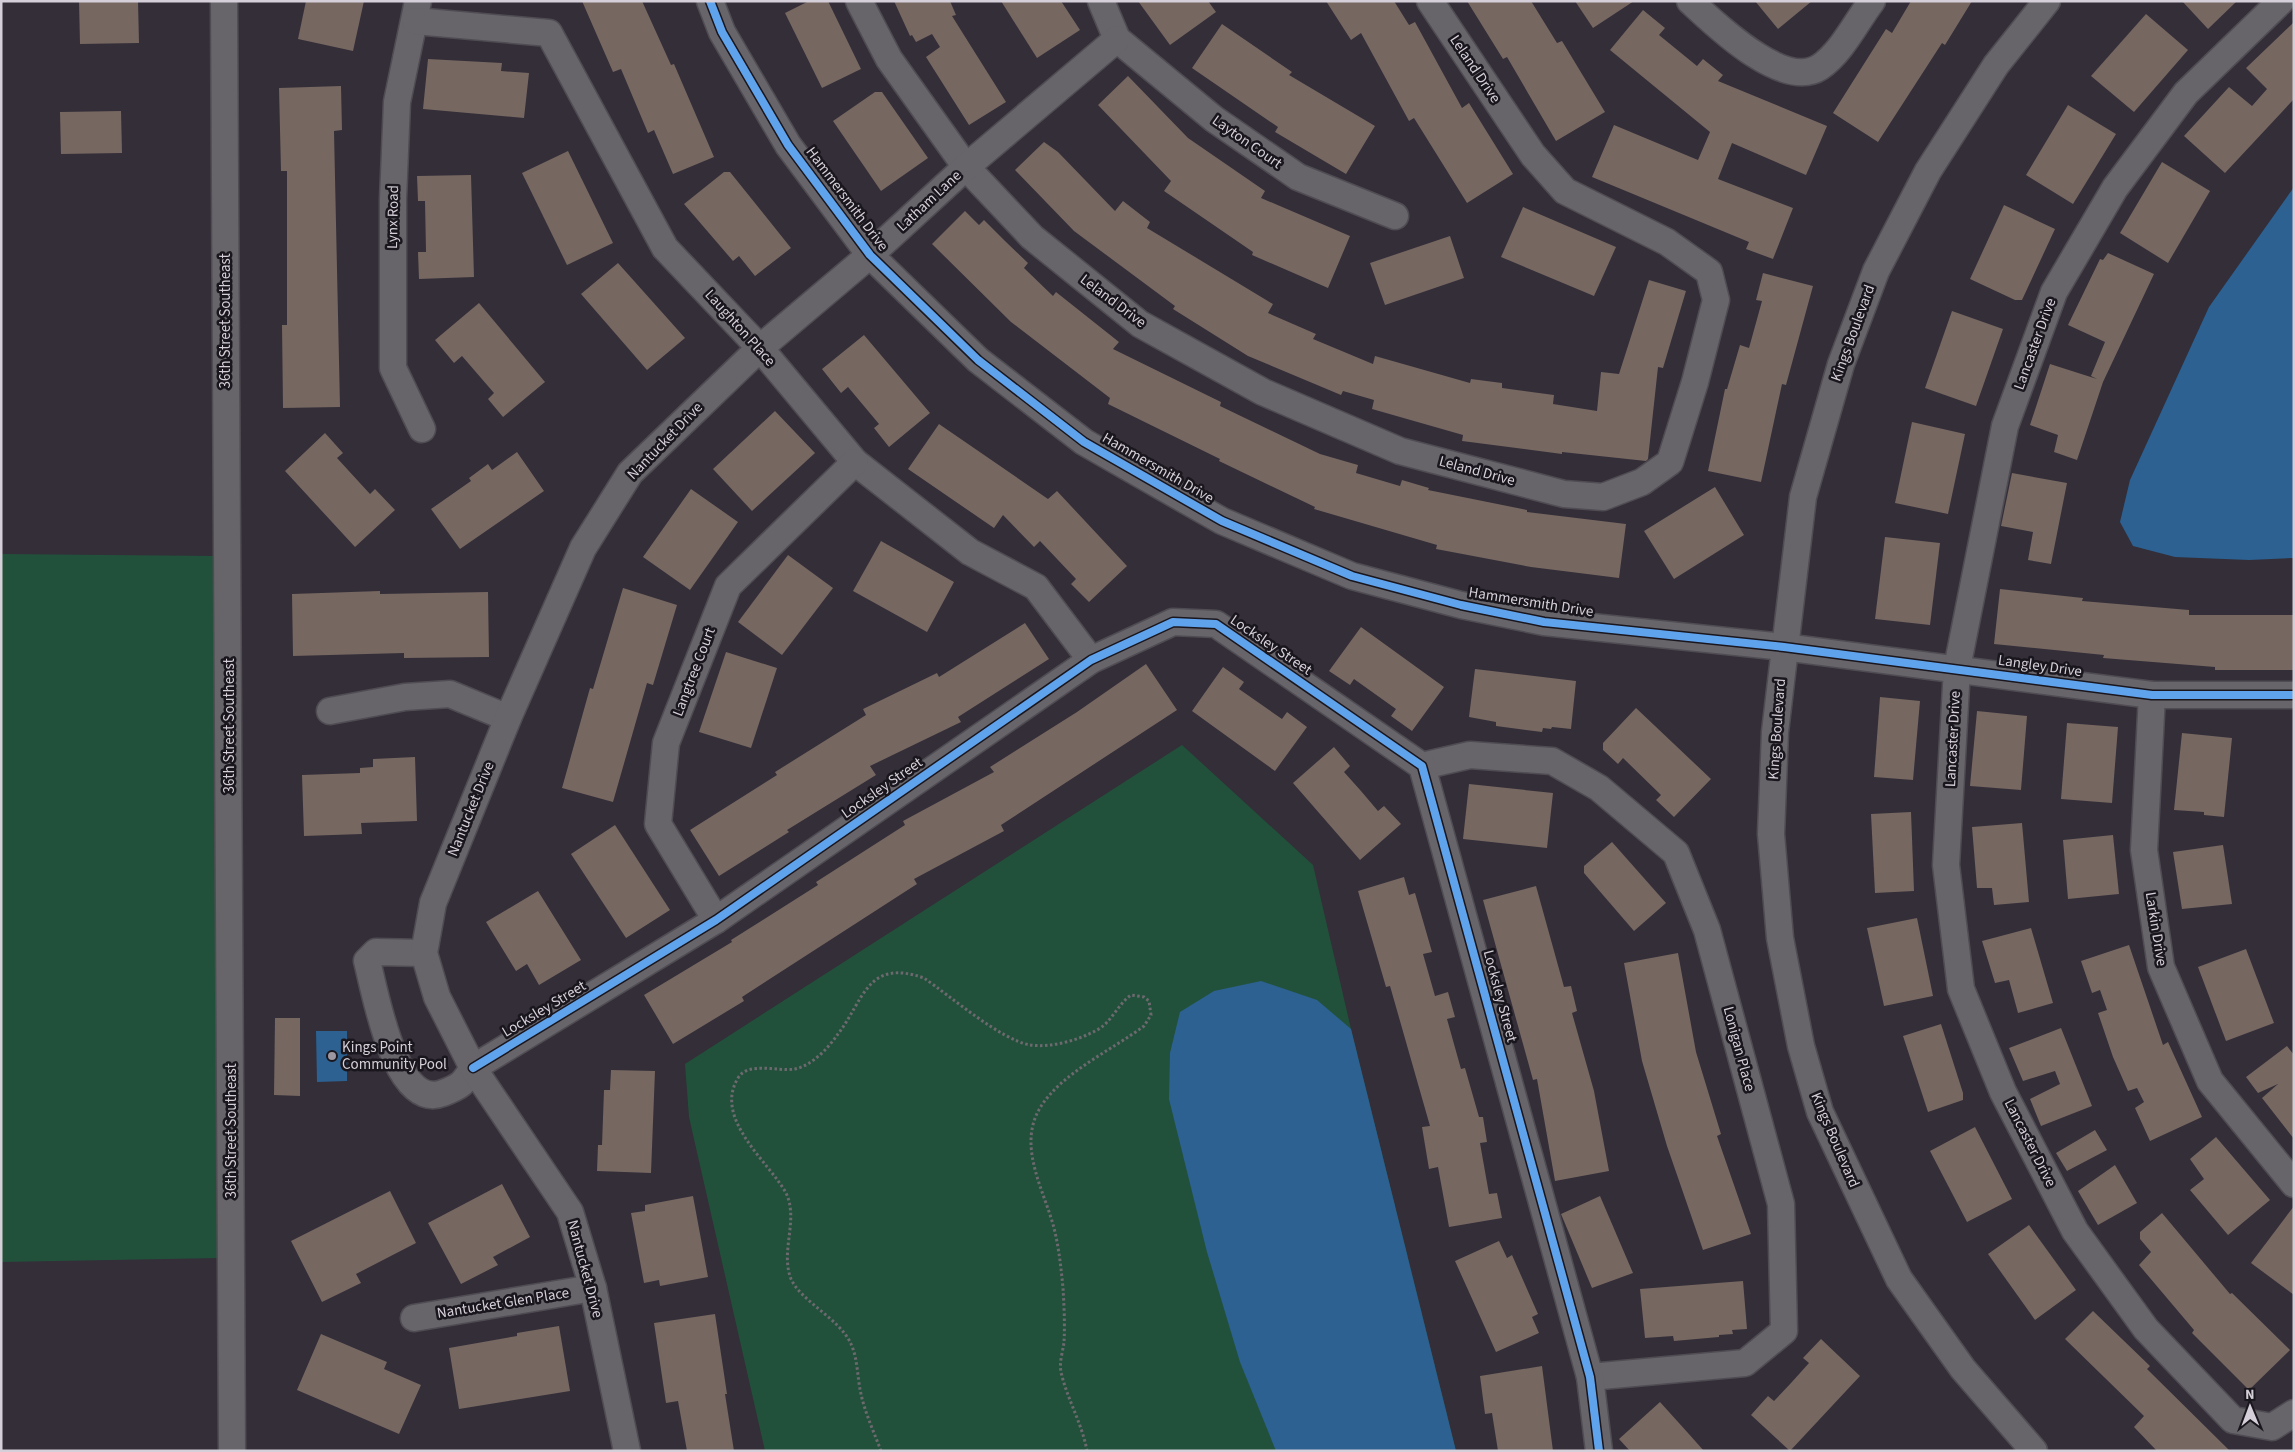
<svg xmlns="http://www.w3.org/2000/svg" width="2295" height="1452" viewBox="0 0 2295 1452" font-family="'Source Sans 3',sans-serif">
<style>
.green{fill:#22513b}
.water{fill:#2c6191}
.building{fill:#766761}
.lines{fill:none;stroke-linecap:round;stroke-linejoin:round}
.minor-casing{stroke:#504c53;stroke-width:29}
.path{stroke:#6c696f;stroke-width:3;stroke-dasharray:2.5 2.5;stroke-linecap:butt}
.minor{stroke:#67646a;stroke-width:26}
.cycleway-casing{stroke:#1a161d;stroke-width:11}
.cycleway{stroke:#60a3ed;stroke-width:8}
.poi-dot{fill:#9c97a1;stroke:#1a161d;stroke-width:2}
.labels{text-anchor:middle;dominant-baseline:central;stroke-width:5;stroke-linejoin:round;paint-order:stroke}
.street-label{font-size:15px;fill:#d5cfd9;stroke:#1a161d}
.poi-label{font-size:15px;fill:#d5cfd9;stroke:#1a161d;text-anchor:start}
</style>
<rect width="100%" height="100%" fill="#332e38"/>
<g class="green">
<polygon points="1,554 216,556 220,1258 1,1262"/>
<polygon points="1182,745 1313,865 1351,1029 1456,1451 765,1451 689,1117 685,1064"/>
</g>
<g class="water">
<polygon points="2294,187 2294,558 2249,560 2175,557 2133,546 2120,522 2130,480 2209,307"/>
<polygon points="1261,981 1317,1000 1351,1029 1456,1451 1276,1451 1240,1362 1207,1252 1169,1099 1170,1053 1180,1012 1214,991"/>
<polygon points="316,1031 347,1031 347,1081 317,1082"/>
</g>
<g class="building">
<polygon points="79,1 138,1 139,43 80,44"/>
<polygon points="306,1 364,1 353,51 298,39"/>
<polygon points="582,1 642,1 671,65 674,64 714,157 673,174 654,130 648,133 621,69 613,72"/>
<polygon points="809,1 828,1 861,69 822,88 785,13"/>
<polygon points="894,1 950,1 956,15 952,16 1006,102 969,125 926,57 940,47 932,34 916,42 912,35 910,36"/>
<polygon points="1001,1 1061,1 1080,30 1037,58"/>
<polygon points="1138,1 1208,1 1216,12 1170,45"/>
<polygon points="1326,1 1394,1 1409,25 1415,22 1462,108 1469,103 1513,174 1467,203 1414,118 1409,121 1361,33 1351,40"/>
<polygon points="1467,1 1531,1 1557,43 1562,41 1605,112 1556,141 1507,57 1503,59"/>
<polygon points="1575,1 1634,1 1593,28"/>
<polygon points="1755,1 1812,1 1778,29"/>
<polygon points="1911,1 1972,1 1945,45 1942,43 1878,142 1833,113 1886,29 1892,33"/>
<polygon points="2182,1 2237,1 2208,29"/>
<polygon points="1643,10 1665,28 1659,35 1697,66 1703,59 1723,75 1718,81 1827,126 1806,175 1732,143 1718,179 1793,208 1773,259 1746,249 1749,242 1592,177 1614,125 1698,160 1710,132 1610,50"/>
<polygon points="2146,14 2188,50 2134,112 2091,76"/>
<polygon points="2294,22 2294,99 2225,173 2184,136 2229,87 2252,106 2267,89 2246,68"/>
<polygon points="1222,24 1292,72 1289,75 1375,126 1346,174 1275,132 1278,127 1192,68"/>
<polygon points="428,59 502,63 501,71 529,73 524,118 423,109"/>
<polygon points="1128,76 1188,138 1265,191 1261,198 1350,236 1328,288 1252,255 1253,252 1164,191 1171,181 1098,105"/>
<polygon points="341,86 342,130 334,131 340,407 283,408 282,325 287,325 287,171 281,171 279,88"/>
<polygon points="875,92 882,92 928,158 881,191 833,121"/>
<polygon points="2068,105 2116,134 2073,204 2026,175"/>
<polygon points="121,111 122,153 61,154 60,112"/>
<polygon points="1044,142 1058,152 1115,211 1123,201 1150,222 1147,228 1273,304 1268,313 1316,334 1313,339 1373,364 1375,356 1470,383 1471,379 1502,383 1502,388 1554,395 1553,404 1597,411 1601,372 1619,374 1649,280 1686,291 1663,368 1658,367 1648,459 1646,461 1562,452 1562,454 1462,441 1463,435 1372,409 1374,400 1343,391 1341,395 1248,356 1173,309 1175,306 1074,231 1015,170"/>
<polygon points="568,151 613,243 567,265 522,173"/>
<polygon points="2162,162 2210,191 2168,263 2120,233"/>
<polygon points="724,172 730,172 791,248 755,276 739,256 733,261 684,204"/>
<polygon points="471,175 474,277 419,279 418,252 426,252 425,201 418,201 417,176"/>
<polygon points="2004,205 2055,229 2022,300 2015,300 1970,279"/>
<polygon points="1523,207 1616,247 1594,296 1501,257"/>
<polygon points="965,211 979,225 984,220 1005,241 1028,263 1024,268 1053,296 1056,292 1119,342 1113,349 1221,402 1220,406 1320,454 1358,465 1356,473 1400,486 1402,480 1429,488 1428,490 1527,510 1527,512 1626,524 1619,578 1531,567 1436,549 1437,545 1314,509 1315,507 1219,461 1220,459 1108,404 1110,398 1011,322 932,244"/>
<polygon points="1450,236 1464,278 1385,305 1370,263"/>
<polygon points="2108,253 2154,274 2103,382 2077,460 2054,452 2058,435 2030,425 2050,364 2097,379 2091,376 2105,342 2068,325 2100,259 2103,260"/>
<polygon points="618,263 685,338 647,370 581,294"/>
<polygon points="1763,273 1813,286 1786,385 1782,384 1761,482 1708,471 1725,389 1727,389 1740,345 1749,348 1762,301 1756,300"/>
<polygon points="479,303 545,382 503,417 488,399 494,393 462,356 454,363 435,340"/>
<polygon points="1952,311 2003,329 1976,406 1925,388"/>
<polygon points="864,335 930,413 889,447 874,428 879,424 848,387 841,393 822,369"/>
<polygon points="775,411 815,453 752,511 713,469"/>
<polygon points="1912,422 1965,434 1948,514 1895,503"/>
<polygon points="939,424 1048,499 1057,491 1127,566 1089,602 1071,584 1076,579 1040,541 1034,547 1003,515 994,528 908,469"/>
<polygon points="325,433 343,453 337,458 370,494 375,489 395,510 355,547 285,471"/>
<polygon points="517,452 544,491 460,549 431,509 471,481 469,478 488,464 492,470"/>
<polygon points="2012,473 2067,483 2051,564 2028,560 2033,532 2001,526"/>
<polygon points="1715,487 1744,535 1674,579 1644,531"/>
<polygon points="691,489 738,522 690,590 643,557"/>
<polygon points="1885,537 1940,543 1930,625 1875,619"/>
<polygon points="881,541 954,582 927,632 853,591"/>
<polygon points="788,555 833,588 782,655 738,622"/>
<polygon points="623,588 677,605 653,685 647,683 613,802 562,788 590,688 593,689"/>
<polygon points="2000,589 2083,598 2082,601 2189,610 2189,615 2294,615 2294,670 2215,670 2215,667 2103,658 2104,655 1994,644"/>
<polygon points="380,591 380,594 488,592 489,657 404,658 404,653 293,656 292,594"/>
<polygon points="1025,623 1049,659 958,717 961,722 870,766 876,775 787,830 789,832 719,876 690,830 777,775 775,772 866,715 863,709 937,673 939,677"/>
<polygon points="1361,627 1444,687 1412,731 1391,716 1396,709 1354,679 1350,685 1329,671"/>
<polygon points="726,652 777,668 751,748 699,732"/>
<polygon points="1146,664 1177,710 1001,825 1004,831 914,879 917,884 742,997 744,1001 673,1044 644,995 732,942 731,940 818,885 816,882 905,825 903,821 994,772 990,767 1077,712"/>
<polygon points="1223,667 1244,682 1239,689 1282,719 1287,712 1307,727 1275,771 1192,711"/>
<polygon points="1475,669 1576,681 1571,729 1552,727 1551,729 1543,728 1542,732 1496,726 1496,722 1469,717"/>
<polygon points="1880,697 1920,701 1913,780 1874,777"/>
<polygon points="1636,708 1711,779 1674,817 1656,800 1661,795 1623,758 1618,764 1603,750 1603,743"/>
<polygon points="1977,711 2027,716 2021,790 1970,786"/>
<polygon points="2067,723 2118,727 2112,803 2061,799"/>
<polygon points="2182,733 2232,738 2224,817 2204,815 2204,812 2174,810"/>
<polygon points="1334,747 1350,766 1344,772 1361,791 1378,811 1384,806 1401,824 1360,860 1293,783"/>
<polygon points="415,757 417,821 361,823 362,834 304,836 302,775 360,773 360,768 373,767 373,759"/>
<polygon points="1469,784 1553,793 1547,848 1463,839"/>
<polygon points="1911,812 1914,891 1875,893 1871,814"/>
<polygon points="2022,823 2029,902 1994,905 1992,888 1977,888 1972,827"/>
<polygon points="615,825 670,910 626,938 571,854"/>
<polygon points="2113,835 2119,894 2068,899 2063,840"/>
<polygon points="1612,842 1666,903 1634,931 1584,873 1584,866"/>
<polygon points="2223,845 2232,904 2182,909 2173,852"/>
<polygon points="1404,877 1409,895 1415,893 1432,952 1423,954 1435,996 1448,992 1455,1017 1447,1019 1461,1069 1465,1068 1479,1117 1483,1117 1487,1142 1480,1143 1489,1194 1497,1193 1502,1218 1449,1227 1438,1167 1429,1169 1422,1127 1430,1126 1390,986 1386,987 1358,891"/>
<polygon points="1536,886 1564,987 1571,986 1577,1011 1572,1013 1594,1091 1609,1171 1555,1181 1537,1079 1533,1080 1483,900"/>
<polygon points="538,891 581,960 539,985 527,964 516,971 486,922"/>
<polygon points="1917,918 1933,996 1884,1006 1867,928"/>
<polygon points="2031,928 2053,1003 2018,1013 2009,980 1995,983 1982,941"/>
<polygon points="2129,945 2163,1045 2168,1042 2202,1117 2150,1141 2135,1108 2144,1102 2137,1088 2128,1091 2113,1057 2098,1013 2107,1010 2100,990 2092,993 2081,961"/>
<polygon points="2246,949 2274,1023 2226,1041 2198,967"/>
<polygon points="1678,953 1696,1052 1721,1134 1717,1136 1751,1234 1703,1250 1667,1146 1642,1061 1624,963"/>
<polygon points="275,1018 300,1018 300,1096 274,1095"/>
<polygon points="1941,1024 1963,1093 1963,1100 1928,1112 1903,1036"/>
<polygon points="2061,1028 2092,1106 2041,1126 2030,1099 2060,1084 2055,1071 2023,1081 2009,1048"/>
<polygon points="2287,1046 2294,1055 2294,1139 2262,1098 2278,1084 2258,1093 2246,1077"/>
<polygon points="611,1070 655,1071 651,1173 597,1171 598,1145 602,1145 604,1090 610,1090"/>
<polygon points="1975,1127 2012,1199 1967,1222 1930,1151"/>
<polygon points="2095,1130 2107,1150 2067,1171 2056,1153"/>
<polygon points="2216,1137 2270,1200 2228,1235 2190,1190 2204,1179 2190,1159"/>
<polygon points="2115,1165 2137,1203 2098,1225 2078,1191"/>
<polygon points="502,1184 530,1237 493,1257 498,1265 461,1284 428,1223"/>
<polygon points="390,1191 416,1243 356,1274 361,1283 322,1302 291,1241"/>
<polygon points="693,1196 708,1277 660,1286 659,1280 644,1283 631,1213 645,1211 645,1205"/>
<polygon points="1600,1196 1633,1273 1592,1288 1561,1214"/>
<polygon points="2294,1206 2294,1295 2251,1263"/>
<polygon points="2162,1213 2230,1294 2232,1293 2290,1350 2249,1390 2192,1333 2194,1330 2139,1265 2151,1252 2140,1239 2140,1232"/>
<polygon points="2029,1225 2076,1290 2035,1320 1988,1254"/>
<polygon points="1499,1241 1507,1258 1512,1255 1538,1314 1532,1317 1539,1333 1496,1352 1455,1261"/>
<polygon points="1743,1281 1747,1329 1732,1330 1733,1334 1719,1335 1719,1337 1674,1341 1673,1336 1645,1338 1640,1289"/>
<polygon points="2093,1311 2150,1366 2147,1369 2230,1451 2157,1451 2134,1427 2144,1416 2065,1339"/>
<polygon points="715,1314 727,1394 725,1394 734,1451 687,1451 678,1401 666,1403 654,1323"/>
<polygon points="559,1326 570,1391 459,1409 449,1348 517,1336 517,1333"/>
<polygon points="321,1334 387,1362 384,1369 421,1385 399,1434 297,1390"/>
<polygon points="1821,1339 1860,1376 1790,1451 1751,1415 1768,1396 1774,1401 1791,1383 1809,1363 1803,1358"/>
<polygon points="1542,1366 1553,1451 1498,1451 1492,1413 1485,1414 1480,1376"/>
<polygon points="1660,1402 1688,1433 1704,1451 1630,1451 1619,1439"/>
</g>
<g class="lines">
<defs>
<g id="minor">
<polyline points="224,1 232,1451"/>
<polyline points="418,1 397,102 393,199 393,368 422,429"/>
<polyline points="710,1 722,32 788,145 870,255 978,360 1084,442 1222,521 1352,576 1461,605 1544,622 1784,647 2152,695 2294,695"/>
<polyline points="859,1 889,59 966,167 1032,237 1140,324 1263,392 1400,451 1564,494 1603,497 1642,482 1670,462 1695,382 1716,300 1709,272 1667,242 1565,191 1533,155 1430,1"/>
<polyline points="1101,1 1117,39 1214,119 1298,177 1395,216"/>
<path d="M 1690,1 C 1715,24 1783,91 1820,67 C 1842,52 1856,22 1872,1"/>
<polyline points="2281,1 2186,93 2115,188 2054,292 2005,426 1957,668 1946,865 1961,989 2003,1092 2075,1231 2146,1329 2233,1420 2272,1427 2294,1413"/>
<polyline points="415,21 549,33 665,248 760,348 855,462 970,552 1036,587 1091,660"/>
<polyline points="2152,695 2144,850 2161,967 2210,1081 2294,1184"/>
<polyline points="330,711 405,697 450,694 508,718"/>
<polyline points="1422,766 1470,755 1552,761 1599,788 1676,853 1707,930 1781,1204 1784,1331 1745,1363 1590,1377"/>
<polyline points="716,920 658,824 666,743 728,586 855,462"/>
<path d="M 424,953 L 376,952 L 367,961 C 375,991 395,1112 443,1093 C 461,1086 463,1084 473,1068 L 716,920 L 1091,660 L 1173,622 L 1216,624 L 1422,766 L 1590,1377 L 1599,1451"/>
<polyline points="414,1318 593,1288"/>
<polyline points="627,1451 593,1288 570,1212 473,1068 437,997 424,953 433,903 508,718 583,548 630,473 760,348 870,255 966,167 1117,39"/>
<polyline points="2034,1451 1963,1369 1899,1279 1820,1112 1801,1046 1780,938 1771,834 1775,732 1803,497 1841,364 1876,271 1928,171 1996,65 2047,1"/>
</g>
</defs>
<use href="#minor" class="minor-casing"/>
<path class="path" d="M 881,1451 C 874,1432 865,1413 861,1394 C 857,1377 858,1357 850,1342 C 838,1318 801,1301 791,1279 C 780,1251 799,1220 786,1193 C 769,1162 713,1119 738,1078 C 748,1061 778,1072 795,1069 C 813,1065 828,1048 838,1034 C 864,1000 867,958 924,978 C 950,996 1001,1040 1030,1045 C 1051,1048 1079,1040 1097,1030 C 1111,1023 1118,1004 1131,995 L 1144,997 L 1149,1001 L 1151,1015 L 1144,1026 C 1112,1050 1061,1073 1040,1108 C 1017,1146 1044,1190 1054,1228 C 1059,1248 1061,1268 1063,1288 C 1064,1305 1065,1325 1064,1342 C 1063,1351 1059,1362 1061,1372 C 1067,1399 1082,1423 1087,1451"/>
<use href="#minor" class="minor"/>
<defs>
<g id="cycleway">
<polyline points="710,1 722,32 788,145 870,255 978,360 1084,442 1222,521 1352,576 1461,605 1544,622 1784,647 2152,695 2294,695"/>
<polyline points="473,1068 716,920 1091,660 1173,622 1216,624 1422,766 1590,1377 1599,1451"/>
</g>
</defs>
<use href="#cycleway" class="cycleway-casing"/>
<use href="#cycleway" class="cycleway"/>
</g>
<circle class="poi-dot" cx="332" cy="1056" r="5"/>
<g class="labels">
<g class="street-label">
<text transform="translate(1475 69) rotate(56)">Leland Drive</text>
<text transform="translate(1247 142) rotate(35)">Layton Court</text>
<text transform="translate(847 199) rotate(53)">Hammersmith Drive</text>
<text transform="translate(929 201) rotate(-43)">Latham Lane</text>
<text transform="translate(393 217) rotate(-89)">Lynx Road</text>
<text transform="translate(1113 301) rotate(37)">Leland Drive</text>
<text transform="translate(225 321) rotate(-90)">36th Street Southeast</text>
<text transform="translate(740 328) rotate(48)">Laughton Place</text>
<text transform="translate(1853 333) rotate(-70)">Kings Boulevard</text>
<text transform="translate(2035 344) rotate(-70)">Lancaster Drive</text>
<text transform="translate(665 441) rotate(-46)">Nantucket Drive</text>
<text transform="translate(1158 468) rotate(30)">Hammersmith Drive</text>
<text transform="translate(1477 471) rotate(15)">Leland Drive</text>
<text transform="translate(1531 602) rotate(9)">Hammersmith Drive</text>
<text transform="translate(1271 645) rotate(34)">Locksley Street</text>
<text transform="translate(2040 666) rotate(8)">Langley Drive</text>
<text transform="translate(694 672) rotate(-69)">Langtree Court</text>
<text transform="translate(229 726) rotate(-90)">36th Street Southeast</text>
<text transform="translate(1777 729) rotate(-86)">Kings Boulevard</text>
<text transform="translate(1953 739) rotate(-87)">Lancaster Drive</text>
<text transform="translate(882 788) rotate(-35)">Locksley Street</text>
<text transform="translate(471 809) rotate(-68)">Nantucket Drive</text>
<text transform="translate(2156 929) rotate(81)">Larkin Drive</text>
<text transform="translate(1500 996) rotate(75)">Locksley Street</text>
<text transform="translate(544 1009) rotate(-31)">Locksley Street</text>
<text transform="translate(1739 1049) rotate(75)">Lonigan Place</text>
<text transform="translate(231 1131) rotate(-90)">36th Street Southeast</text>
<text transform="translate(1835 1140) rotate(67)">Kings Boulevard</text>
<text transform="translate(2030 1143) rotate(63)">Lancaster Drive</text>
<text transform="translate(585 1269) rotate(75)">Nantucket Drive</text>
<text transform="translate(503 1303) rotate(-9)">Nantucket Glen Place</text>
</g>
<g class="poi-label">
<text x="342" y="1047">Kings Point<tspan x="342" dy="17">Community Pool</tspan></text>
</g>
</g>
<rect width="2295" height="1452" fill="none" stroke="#d5cfd9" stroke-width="5"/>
<g transform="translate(2250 1407) rotate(359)" stroke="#1a161d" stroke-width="4" paint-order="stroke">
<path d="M0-4L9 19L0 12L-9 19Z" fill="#d5cfd9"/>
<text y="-8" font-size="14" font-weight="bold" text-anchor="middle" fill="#d5cfd9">N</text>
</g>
</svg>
